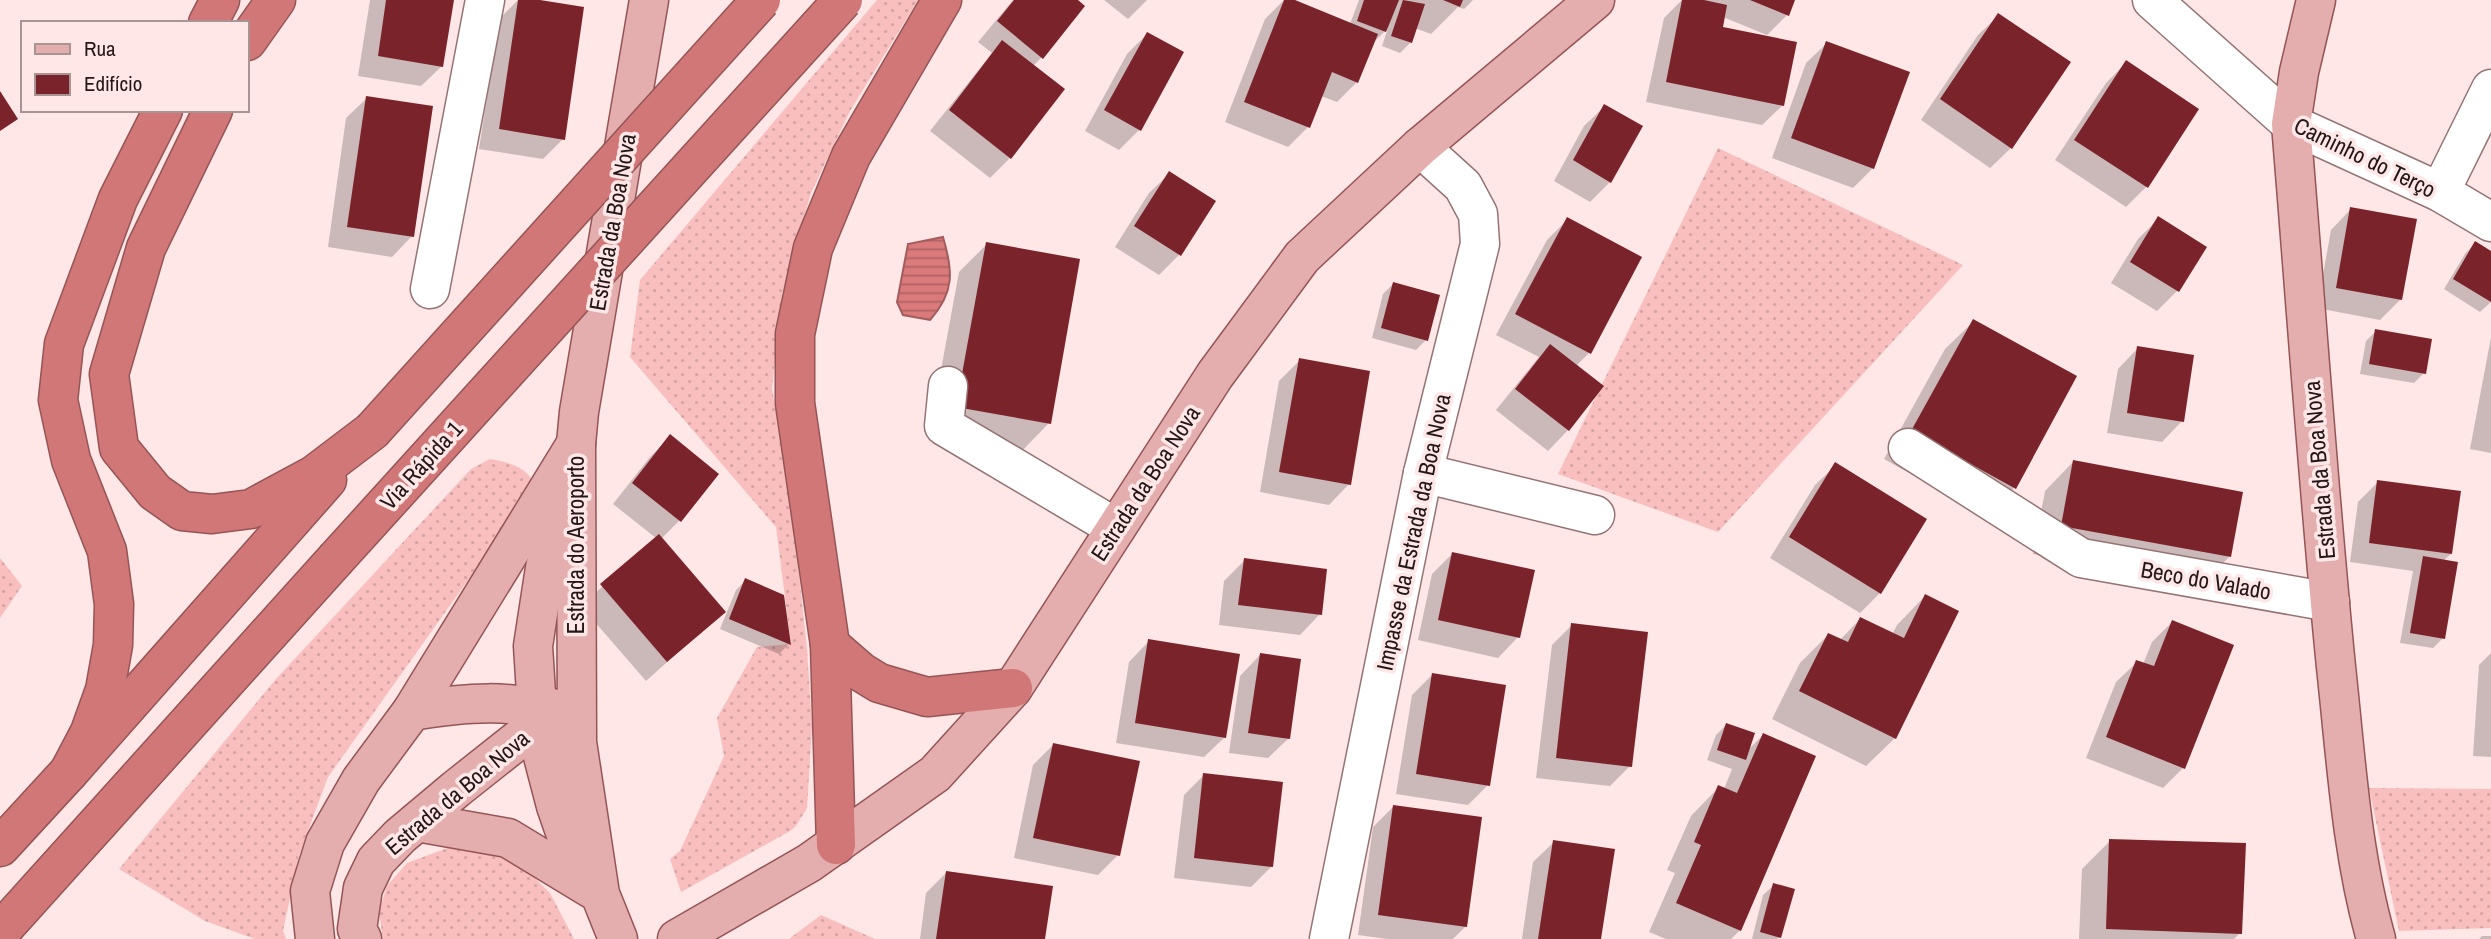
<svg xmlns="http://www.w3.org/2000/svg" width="2491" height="939" viewBox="0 0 2491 939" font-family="'Archivo Narrow',sans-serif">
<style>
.grass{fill:url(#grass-dots)}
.water{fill:url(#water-rules);stroke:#a35c5d;stroke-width:2}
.shadow{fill:#0003}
.building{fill:#7a232b}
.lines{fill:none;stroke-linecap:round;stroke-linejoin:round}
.minor-casing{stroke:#957474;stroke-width:41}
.major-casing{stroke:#955556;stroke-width:41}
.highway-casing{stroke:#955556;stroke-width:41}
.minor{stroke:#fff;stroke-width:38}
.major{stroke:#e4adae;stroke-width:38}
.highway{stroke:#d27778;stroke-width:38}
.highway-bridge-casing{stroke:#955556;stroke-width:41;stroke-linecap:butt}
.highway-bridge{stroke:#d27778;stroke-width:38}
.labels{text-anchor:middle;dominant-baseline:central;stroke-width:7;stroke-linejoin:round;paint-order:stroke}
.street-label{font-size:23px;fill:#241717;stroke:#fee7e6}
</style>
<defs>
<pattern id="grass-dots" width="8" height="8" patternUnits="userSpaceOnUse" patternTransform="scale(1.75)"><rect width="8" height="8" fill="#f8bfbe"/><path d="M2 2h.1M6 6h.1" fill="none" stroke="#d4a3a3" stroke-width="1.8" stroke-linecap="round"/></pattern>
<pattern id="water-rules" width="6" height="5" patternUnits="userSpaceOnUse" patternTransform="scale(1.75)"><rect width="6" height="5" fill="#da7a7b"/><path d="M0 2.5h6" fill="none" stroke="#b16364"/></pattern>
</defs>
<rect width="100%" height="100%" fill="#fee7e6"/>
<g class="grass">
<polygon points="877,0 918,0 850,111 811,193 782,294 772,388 791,498 807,649 812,726 807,808 796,826 790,831 681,892 670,859 680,851 724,756 717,718 757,647 791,644 776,527 630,357 640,280"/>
<polygon points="1718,148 1963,265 1718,532 1558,474"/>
<path d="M 490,459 C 507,462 521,465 532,479 L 530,493 L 328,777 L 299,855 L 283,931 L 286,939 L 255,939 L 205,921 L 119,869 L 276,679 L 471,469 Z"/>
<polygon points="0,558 22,586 0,618"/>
<polygon points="2369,788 2491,789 2491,928 2399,931"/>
<polygon points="453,846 508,852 550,893 574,939 383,939 379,912 387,886 407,863"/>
<polygon points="821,915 875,939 789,939"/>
</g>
<path class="water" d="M 943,237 C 953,271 955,292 930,320 L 903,315 L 897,302 L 908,244 Z"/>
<g class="shadow">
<polygon points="370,0 452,0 442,66 421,86 358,76"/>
<polygon points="518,0 528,0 563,139 543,159 479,149 499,19"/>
<polygon points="1013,0 1075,0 1041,58 1033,66 1010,158 990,178 930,131 992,53 978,42"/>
<polygon points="1104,0 1147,0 1128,19"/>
<polygon points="1284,0 1290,0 1350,24 1359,0 1473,0 1464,9 1458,7 1431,34 1415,28 1411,42 1400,53 1382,46 1388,28 1375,41 1357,82 1337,102 1321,96 1308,127 1288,147 1225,122 1265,19"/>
<polygon points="1682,0 1793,0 1787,15 1767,35 1723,17 1721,28 1783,105 1762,125 1646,102 1664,18"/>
<polygon points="1999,15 2011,148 1990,168 1921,120 1978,35"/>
<polygon points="1147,34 1139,130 1119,150 1085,131 1127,54"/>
<polygon points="1827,43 1873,168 1853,188 1772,158 1806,63"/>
<polygon points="2126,63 2146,187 2126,207 2055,160 2106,83"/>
<polygon points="367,98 412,236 392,257 328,247 346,118"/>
<polygon points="1605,106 1610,182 1590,202 1554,181 1584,126"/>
<polygon points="1170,173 1214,202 1179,255 1159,275 1115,247 1149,193"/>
<polygon points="2351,209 2401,299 2380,320 2317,308 2331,230"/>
<polygon points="1568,219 1640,258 1589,353 1576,366 1602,386 1568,430 1548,451 1496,410 1539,357 1496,335 1547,240"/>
<polygon points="2158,219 2204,247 2177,291 2157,311 2111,283 2138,239"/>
<polygon points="2475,243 2491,253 2491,302 2480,312 2444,289 2465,254"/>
<polygon points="987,244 1049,423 1021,452 929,435 959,272"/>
<polygon points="1393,284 1426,340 1416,350 1372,338 1383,294"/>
<polygon points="1974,321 2014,488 1986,516 1884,459 1945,349"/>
<polygon points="2376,331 2424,373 2414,383 2360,374 2366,341"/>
<polygon points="2491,337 2491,453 2470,449"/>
<polygon points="2138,348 2182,421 2162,442 2107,433 2118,369"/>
<polygon points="1300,360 1349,484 1329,505 1260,492 1279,381"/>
<polygon points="670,437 717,474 679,521 661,539 723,612 646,681 581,606 656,538 613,504 650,457"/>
<polygon points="2073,462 2229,557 2201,585 2033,554 2045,491"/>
<polygon points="1836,465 1880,593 1860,613 1770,558 1815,485"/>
<polygon points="2378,482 2451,554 2443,561 2443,638 2433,648 2400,643 2413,571 2350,562 2358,502"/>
<polygon points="1452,554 1518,637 1498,658 1418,640 1432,574"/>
<polygon points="1245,560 1320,614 1300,635 1219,625 1224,581"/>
<polygon points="746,580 789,644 779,654 720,629 736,590"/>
<polygon points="1925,596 1895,738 1866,766 1772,719 1800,663 1828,635 1840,640 1860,619 1892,635 1897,625"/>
<polygon points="2172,622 2183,768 2163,788 2086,758 2116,682 2137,662 2143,664 2152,642"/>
<polygon points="1572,625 1630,766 1610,786 1536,778 1552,645"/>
<polygon points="1149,641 1225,737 1204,757 1116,743 1129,662"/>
<polygon points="2491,653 2491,757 2473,756 2479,665"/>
<polygon points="1260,655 1289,738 1268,758 1229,753 1240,676"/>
<polygon points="1432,675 1488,785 1468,805 1396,794 1412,695"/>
<polygon points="1726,725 1747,751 1763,735 1740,930 1731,939 1666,939 1649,932 1675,873 1667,870 1691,816 1719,787 1724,789 1732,769 1707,760 1716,735"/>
<polygon points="1053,745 1118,855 1098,875 1014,858 1033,765"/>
<polygon points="1204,775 1272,866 1251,887 1174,878 1184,795"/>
<polygon points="1393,807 1466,926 1453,939 1387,939 1358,935 1373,827"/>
<polygon points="2110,841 2240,933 2234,939 2079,939 2082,869"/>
<polygon points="1554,842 1600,939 1522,939 1533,862"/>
<polygon points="946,873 1044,939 920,939 926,893"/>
<polygon points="1774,885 1779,937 1777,939 1752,939 1763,895"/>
<polygon points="2482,936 2491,936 2491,939 2479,939"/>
</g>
<g class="building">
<polygon points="386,0 454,0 443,67 378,56"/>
<polygon points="518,0 540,0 584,7 565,140 499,129"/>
<polygon points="1014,0 1078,0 1085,6 1043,59 997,21"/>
<polygon points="1284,0 1295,0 1378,34 1358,83 1332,72 1310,128 1244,102"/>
<polygon points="1364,0 1399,0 1386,32 1357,21"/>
<polygon points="1403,0 1425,4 1412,43 1391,36"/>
<polygon points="1443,0 1463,0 1460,7"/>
<polygon points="1682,0 1704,0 1727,5 1723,27 1797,42 1784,106 1666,82"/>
<polygon points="1750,0 1795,0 1789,16"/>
<polygon points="1998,13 2071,62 2012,149 1940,99"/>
<polygon points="1147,32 1184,52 1141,131 1104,110"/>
<polygon points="1002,40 1065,89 1011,159 949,110"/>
<polygon points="1826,41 1910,72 1874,169 1791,138"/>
<polygon points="2126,60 2199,109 2148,188 2074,140"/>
<polygon points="0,91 18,119 0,131"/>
<polygon points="366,96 433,106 414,237 347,227"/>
<polygon points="1604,104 1643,126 1611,183 1573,160"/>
<polygon points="1169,171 1216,201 1181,256 1134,226"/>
<polygon points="2350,207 2417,219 2402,300 2336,288"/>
<polygon points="2158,216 2207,247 2179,292 2130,262"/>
<polygon points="1567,217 1642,257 1591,354 1515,314"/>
<polygon points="2475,241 2491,251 2491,302 2453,279"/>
<polygon points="986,242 1080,259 1051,424 956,407"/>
<polygon points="1393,282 1440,295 1428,341 1381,328"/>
<polygon points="1973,319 2077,376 2016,489 1911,431"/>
<polygon points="2375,329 2432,339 2426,374 2369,364"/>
<polygon points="1550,344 1604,386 1569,431 1515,389"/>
<polygon points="2137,346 2194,355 2184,422 2127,413"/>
<polygon points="1299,358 1370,371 1351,485 1279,472"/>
<polygon points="670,434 719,474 681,522 632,483"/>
<polygon points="2073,460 2243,492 2231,557 2061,526"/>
<polygon points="1835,462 1927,519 1881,594 1789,537"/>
<polygon points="2377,480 2461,491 2452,554 2369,543"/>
<polygon points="659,534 726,612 667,662 600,584"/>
<polygon points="1452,552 1535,570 1520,638 1438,620"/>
<polygon points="2423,556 2458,562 2445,639 2410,633"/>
<polygon points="1244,558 1327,569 1322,615 1238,605"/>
<polygon points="745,578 784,595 791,645 729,619"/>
<polygon points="1925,594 1959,611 1896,739 1799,691 1828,633 1848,642 1860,617 1904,638"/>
<polygon points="2172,620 2234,645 2185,769 2106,737 2136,660 2154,666"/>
<polygon points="1571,623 1648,632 1632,767 1556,758"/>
<polygon points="1148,639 1240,654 1226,738 1135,723"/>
<polygon points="1260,653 1301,659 1290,739 1248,733"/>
<polygon points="1432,673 1506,685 1490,786 1416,774"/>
<polygon points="1726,723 1755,733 1746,760 1717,750"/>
<polygon points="1763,733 1816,756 1741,931 1676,903 1701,845 1694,842 1718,785 1737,793"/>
<polygon points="1053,743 1140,761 1120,856 1033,838"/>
<polygon points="1203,773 1283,782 1273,867 1194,858"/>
<polygon points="1393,805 1482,817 1467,927 1378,915"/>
<polygon points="2109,839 2246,843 2242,934 2106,929"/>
<polygon points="1553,840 1615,849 1601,939 1538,939"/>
<polygon points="946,871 1053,886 1045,939 936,939"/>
<polygon points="1773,883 1795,889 1781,938 1760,932"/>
</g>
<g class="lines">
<defs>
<g id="minor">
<polyline points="2152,0 2291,124 2440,192 2491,222"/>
<polyline points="2440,192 2491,89"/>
<polyline points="430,289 485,0"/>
<polyline points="948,386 944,426 1116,528"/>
<polyline points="1908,448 2081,558 2330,602"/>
<polyline points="1423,473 1595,515"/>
<polyline points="1329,939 1423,473 1480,244 1478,214 1463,186 1420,147"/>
</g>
<g id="major">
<path d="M 2316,0 L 2299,72 L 2291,124 C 2306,305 2318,486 2336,667 C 2346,758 2351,851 2376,939"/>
<polyline points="560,500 545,568 533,646 538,724 540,745 556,806 573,855 585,873"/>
<path d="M 412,711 C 448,705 532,693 558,722"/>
<polyline points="417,822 508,838 592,889"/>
<polyline points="315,939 310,891 325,843 361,780 412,711 576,444"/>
<polyline points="362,939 357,929 363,888 376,861 400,836 456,789 538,724 552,708"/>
<polyline points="618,939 600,894 577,742 576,444 579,412 649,0"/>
<polyline points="677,939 809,863 935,774 1013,688 1215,375 1302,257 1420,147 1595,0"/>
</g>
<g id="highway">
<polyline points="208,23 220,0"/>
<polyline points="247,41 276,0"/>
<polyline points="213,110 146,248 109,374 119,448 155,492 182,511 212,514 251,509 314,475 372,431"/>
<polyline points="830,645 861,672 879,683 927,697 1013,688"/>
<polyline points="69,772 90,732 105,690 113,645 114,604 107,551 71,460 58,400 64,344 118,199 163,110"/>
<polyline points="836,845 830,645 795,403 795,334 813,248 851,156 942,0"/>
<polyline points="0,847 69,772 327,480"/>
<polyline points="0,932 335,560"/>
</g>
</defs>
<use href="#minor" class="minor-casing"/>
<use href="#major" class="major-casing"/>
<use href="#highway" class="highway-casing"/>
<use href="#minor" class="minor"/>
<use href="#major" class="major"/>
<use href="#highway" class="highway"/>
<defs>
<g id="highway-bridge">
<polyline points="372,431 761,0"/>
<polyline points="335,560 843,0"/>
</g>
</defs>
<use href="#highway-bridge" class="highway-bridge-casing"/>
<use href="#highway-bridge" class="highway-bridge"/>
</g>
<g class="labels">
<g class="street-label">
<text transform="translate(2365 157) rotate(26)">Caminho do Terço</text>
<text transform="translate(612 222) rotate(-80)">Estrada da Boa Nova</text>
<text transform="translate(421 465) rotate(-48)">Via Rápida 1</text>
<text transform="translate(2319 470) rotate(-95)">Estrada da Boa Nova</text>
<text transform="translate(1145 483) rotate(-57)">Estrada da Boa Nova</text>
<text transform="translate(1413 532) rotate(-78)">Impasse da Estrada da Boa Nova</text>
<text transform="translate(575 545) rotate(-90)">Estrada do Aeroporto</text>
<text transform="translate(2206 580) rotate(10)">Beco do Valado</text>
<text transform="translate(457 792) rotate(-40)">Estrada da Boa Nova</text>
</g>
</g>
<rect x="21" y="21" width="228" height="91" fill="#fee7e6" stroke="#a79493" stroke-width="2"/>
<rect x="35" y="44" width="35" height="10" fill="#e4adae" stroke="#a79493" stroke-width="2"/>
<text x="84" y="56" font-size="21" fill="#241717">Rua</text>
<rect x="35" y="74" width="35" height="21" fill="#7a232b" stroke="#a79493" stroke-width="2"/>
<text x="84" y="91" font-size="21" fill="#241717">Edifício</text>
</svg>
